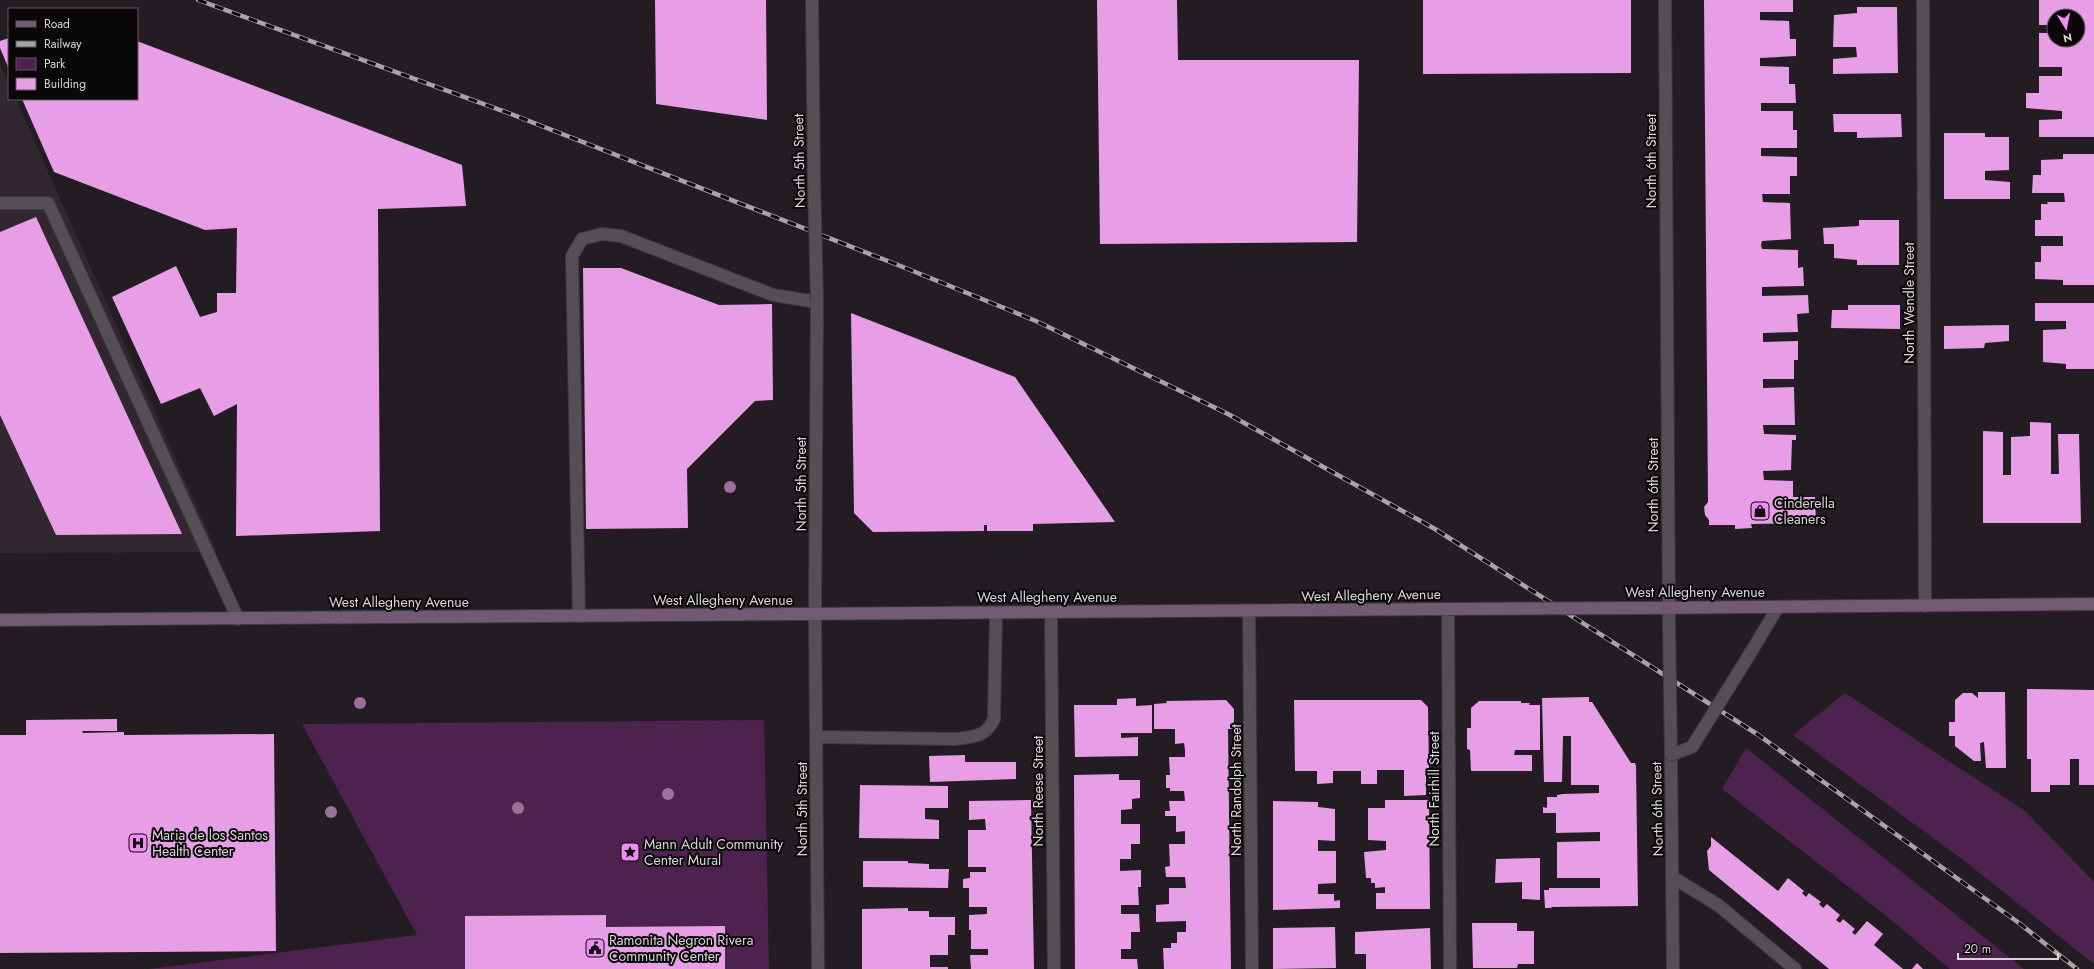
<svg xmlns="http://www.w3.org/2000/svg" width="2094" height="969" viewBox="0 0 2094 969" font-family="Jost,sans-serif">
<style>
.built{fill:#30272f}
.green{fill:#4e224f}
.building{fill:#e79ee7}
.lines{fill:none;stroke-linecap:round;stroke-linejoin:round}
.service-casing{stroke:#3d393d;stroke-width:14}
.minor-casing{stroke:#3d393d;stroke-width:14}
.tertiary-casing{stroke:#3d393d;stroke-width:14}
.secondary-casing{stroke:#3d393d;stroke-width:14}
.service{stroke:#554e55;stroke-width:12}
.minor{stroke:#554e55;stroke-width:12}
.tertiary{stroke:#554e55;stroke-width:12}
.secondary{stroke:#735974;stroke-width:12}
.rail-casing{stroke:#a7a4a7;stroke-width:4.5}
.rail{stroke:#0b080a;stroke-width:3;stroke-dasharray:9;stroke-linecap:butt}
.tertiary-bridge-casing{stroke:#3d393d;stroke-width:14;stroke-linecap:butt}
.secondary-bridge-casing{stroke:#3d393d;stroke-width:14;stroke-linecap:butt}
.tertiary-bridge{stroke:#554e55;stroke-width:12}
.secondary-bridge{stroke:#735974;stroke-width:12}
.tree{fill:#9b709b}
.labels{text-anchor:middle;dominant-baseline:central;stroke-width:4;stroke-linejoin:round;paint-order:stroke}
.street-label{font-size:14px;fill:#d8d5d8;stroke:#0b080a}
.poi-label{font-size:14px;fill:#d8d5d8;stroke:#0b080a;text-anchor:start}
</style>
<rect width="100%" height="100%" fill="#231d23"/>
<polygon class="built" points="0,64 9,84 9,99 16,99 217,552 0,553"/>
<g class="green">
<polygon points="1845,693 2025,811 2094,882 2094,964 1963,860 1793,735"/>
<polygon points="764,720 769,969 149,969 417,935 302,724"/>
<polygon points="1746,748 2024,969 1950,969 1885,915 1722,789"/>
</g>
<g class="building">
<polygon points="655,0 766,0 767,120 656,104"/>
<polygon points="1097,0 1177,0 1178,60 1359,60 1357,242 1100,244"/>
<polygon points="1423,0 1631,0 1631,73 1423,74"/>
<polygon points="1704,0 1793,0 1793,12 1760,12 1760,20 1789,21 1790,39 1796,39 1796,56 1760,58 1760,66 1789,67 1789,84 1795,84 1796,103 1761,103 1761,111 1793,111 1793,130 1797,130 1797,148 1761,148 1761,156 1797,157 1797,176 1790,176 1790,194 1762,194 1763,202 1790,203 1791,239 1762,241 1761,245 1762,249 1798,250 1798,268 1803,267 1804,286 1762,287 1762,296 1808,295 1809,313 1797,314 1798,332 1763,333 1763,342 1798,341 1798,360 1794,360 1794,379 1763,379 1763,388 1794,387 1795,425 1763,425 1764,434 1796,435 1796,440 1792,440 1791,470 1763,471 1764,480 1793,481 1793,497 1815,497 1816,523 1751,524 1752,528 1735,529 1735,525 1709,525 1709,520 1705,515 1704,507 1708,502"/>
<polygon points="2039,0 2094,0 2094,137 2039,137 2039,120 2062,119 2062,111 2026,108 2026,93 2039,93 2039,76 2062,76 2062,67 2039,67 2039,33 2054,33 2054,40 2078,40 2078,16 2054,16 2054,25 2039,25"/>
<polygon points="1857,7 1897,7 1898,73 1833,74 1833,59 1857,57 1856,47 1833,47 1834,15 1857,13"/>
<polygon points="9,38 9,69 0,48 0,41"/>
<polygon points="137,41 462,165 466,206 378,209 380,531 236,536 237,404 214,416 200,388 161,404 112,297 176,266 200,317 217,312 217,293 236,293 237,228 205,230 54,172 22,99 137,99"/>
<polygon points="1833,114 1901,114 1902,137 1857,138 1857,132 1834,132"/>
<polygon points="1944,133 1985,133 1985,137 2009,137 2009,170 1985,171 1985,180 2010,182 2010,199 1944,199"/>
<polygon points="2063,154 2094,154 2094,285 2063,285 2063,280 2035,279 2035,262 2041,262 2041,246 2063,246 2063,236 2035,236 2035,220 2041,220 2041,204 2048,204 2047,202 2065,202 2064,193 2032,193 2033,175 2041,175 2041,160 2063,159"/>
<polygon points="36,217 182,534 56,535 0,415 0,232"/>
<polygon points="1859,220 1899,220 1899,265 1857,265 1857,260 1834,258 1834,244 1824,244 1823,228 1859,226"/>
<polygon points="583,268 621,268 719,305 772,304 773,400 755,401 687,469 688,528 586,529"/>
<polygon points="2035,303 2094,303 2094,369 2066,369 2066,364 2043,362 2043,330 2066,329 2066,321 2035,321"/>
<polygon points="1848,305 1900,305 1900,329 1831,328 1832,310 1848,310"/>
<polygon points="851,313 1015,377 1115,522 1033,524 1033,531 987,531 987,525 984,525 984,531 873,532 854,513"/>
<polygon points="2009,325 2009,341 1985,343 1984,348 1944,349 1944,326"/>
<polygon points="2030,422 2051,423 2051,474 2059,474 2058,434 2079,434 2081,523 1983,523 1983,431 2003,432 2003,475 2011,475 2011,437 2030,436"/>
<polygon points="2027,689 2094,690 2094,785 2079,785 2079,759 2070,759 2070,785 2050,785 2050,792 2031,792 2031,759 2027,759"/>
<polygon points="1978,692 2005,692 2006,768 1986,768 1984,742 1980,743 1981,761 1974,761 1955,746 1955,736 1949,736 1949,722 1955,722 1955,700 1963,693 1972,693 1978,698"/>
<polygon points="1589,697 1589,702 1592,702 1631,763 1635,763 1636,766 1638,906 1552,907 1551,908 1545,908 1544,890 1549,890 1549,888 1600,888 1600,878 1557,878 1557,842 1600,841 1600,832 1556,833 1556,813 1543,813 1543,807 1547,808 1547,797 1557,797 1557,795 1563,794 1599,793 1599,785 1571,785 1571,736 1563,736 1562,782 1544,782 1542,698"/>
<polygon points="1136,698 1136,706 1152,705 1152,733 1121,733 1121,738 1138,737 1138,756 1075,757 1074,705 1117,705 1117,699"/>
<polygon points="1226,700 1234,709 1234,729 1228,729 1231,969 1164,969 1163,948 1171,948 1171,943 1177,943 1177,932 1186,932 1186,921 1156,922 1156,905 1169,904 1169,888 1186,888 1185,877 1166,877 1165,867 1170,866 1169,844 1185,844 1185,831 1176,832 1176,816 1165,816 1165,811 1170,811 1169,801 1185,801 1184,791 1170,791 1170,788 1166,788 1166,775 1170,775 1169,757 1185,757 1185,750 1184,743 1175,744 1175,729 1154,729 1154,704 1167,703 1166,701"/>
<polygon points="1294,700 1421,700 1428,707 1429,773 1426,773 1426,795 1404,796 1404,770 1377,770 1377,784 1361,784 1361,771 1333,771 1333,783 1317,784 1317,771 1295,771"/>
<polygon points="1479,701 1521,701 1521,703 1530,703 1529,705 1540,705 1540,750 1515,750 1514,755 1532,755 1532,771 1471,771 1470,750 1467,749 1467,728 1471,728 1471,708"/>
<polygon points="117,719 117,731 82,731 83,733 124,732 124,735 274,734 276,951 0,953 0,735 26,735 26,720"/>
<polygon points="965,755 965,762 1016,762 1016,779 930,782 929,756"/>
<polygon points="1119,774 1119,780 1140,780 1140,798 1132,799 1132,809 1121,810 1121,824 1140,824 1140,844 1131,844 1131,859 1120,859 1120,871 1141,870 1141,887 1138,887 1139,905 1121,905 1121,914 1139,914 1140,932 1131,932 1131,949 1121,949 1121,959 1137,959 1138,969 1075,969 1074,775"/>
<polygon points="860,785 948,786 948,808 925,808 925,819 939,820 939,839 859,838"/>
<polygon points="1031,800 1034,969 971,969 970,955 988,955 988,949 971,949 971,930 969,930 969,915 987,914 987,907 969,907 969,888 963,888 963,879 970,878 970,872 986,872 986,867 968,867 968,830 986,830 985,819 969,820 969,801"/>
<polygon points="1385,800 1429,800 1430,909 1376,909 1376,893 1385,893 1385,887 1375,888 1375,883 1371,883 1371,878 1366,878 1364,852 1386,850 1386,841 1368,840 1368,808 1385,808"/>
<polygon points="1273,801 1318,802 1318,807 1335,809 1335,841 1318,840 1318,851 1336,851 1336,883 1318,884 1318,894 1334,894 1334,901 1340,900 1340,908 1273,910"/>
<polygon points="1711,837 1778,891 1788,878 1804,891 1802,893 1806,897 1809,893 1821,902 1819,904 1823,908 1827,904 1840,915 1836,920 1840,923 1843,919 1855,929 1852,932 1855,935 1867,921 1883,934 1874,945 1903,969 1829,969 1709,870 1707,851 1711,846"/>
<polygon points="1540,858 1540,900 1522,899 1522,882 1495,883 1496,859"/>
<polygon points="863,861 908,861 908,863 929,864 929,869 949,869 948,888 863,887"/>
<polygon points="908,908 908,911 929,911 929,917 955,917 955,935 948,935 948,955 930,955 930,967 948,967 948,969 862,969 862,909"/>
<polygon points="606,915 606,927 725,926 725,969 465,969 465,916"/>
<polygon points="1472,923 1517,923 1517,931 1534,931 1534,964 1518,964 1517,968 1473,968"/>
<polygon points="1335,927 1336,968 1273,969 1273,928"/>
<polygon points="1430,928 1431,969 1366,969 1366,954 1355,954 1355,932"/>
<polygon points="1917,963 1923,969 1912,969"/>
</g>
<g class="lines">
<defs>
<g id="service">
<polyline points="0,203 48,203 238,619"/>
<polyline points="579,616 572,256 582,239 602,234 621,236 773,295 817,302"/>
<path d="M 816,737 L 956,739 C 974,736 985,738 994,719 L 996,613"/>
</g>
<g id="minor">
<polyline points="1923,0 1925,606"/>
<polyline points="1448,609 1450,969"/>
<polyline points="1249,611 1252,969"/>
<polyline points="1051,613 1054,969"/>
<polyline points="1672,877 1718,905 1795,969"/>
</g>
<g id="tertiary">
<polyline points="812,0 814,178"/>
<polyline points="1665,0 1669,625"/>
<polyline points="817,302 815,614 818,969"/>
<polyline points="1751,652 1778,607"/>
<polyline points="1671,755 1673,969"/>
</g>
<g id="secondary">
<polyline points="1640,608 2094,604"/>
<polyline points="0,620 1448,609"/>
</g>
</defs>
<use href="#service" class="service-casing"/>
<use href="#minor" class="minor-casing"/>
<use href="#tertiary" class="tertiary-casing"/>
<use href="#secondary" class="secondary-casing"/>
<use href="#service" class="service"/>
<use href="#minor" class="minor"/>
<use href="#tertiary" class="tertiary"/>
<use href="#secondary" class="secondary"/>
<defs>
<polyline id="rail" points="198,0 511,114 898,265 1036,321 1228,414 1435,529 1757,734 2019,923 2077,969"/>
</defs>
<use href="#rail" class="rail-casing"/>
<use href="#rail" class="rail"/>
<defs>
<g id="tertiary-bridge">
<polyline points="814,178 817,302"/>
<polyline points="1669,625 1671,755 1692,747 1751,652"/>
</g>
<polyline id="secondary-bridge" points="1448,609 1640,608"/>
</defs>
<use href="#tertiary-bridge" class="tertiary-bridge-casing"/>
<use href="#secondary-bridge" class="secondary-bridge-casing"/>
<use href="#tertiary-bridge" class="tertiary-bridge"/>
<use href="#secondary-bridge" class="secondary-bridge"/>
</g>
<g class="tree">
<circle cx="730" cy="487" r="6"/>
<circle cx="360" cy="703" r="6"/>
<circle cx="668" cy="794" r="6"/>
<circle cx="518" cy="808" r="6"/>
<circle cx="331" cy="812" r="6"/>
</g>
<defs>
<symbol id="shop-square" viewBox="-11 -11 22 22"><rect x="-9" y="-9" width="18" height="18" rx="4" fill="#f28af3" stroke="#0b080a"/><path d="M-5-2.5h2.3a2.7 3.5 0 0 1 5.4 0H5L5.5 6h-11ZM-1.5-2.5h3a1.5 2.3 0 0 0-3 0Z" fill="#111"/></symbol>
<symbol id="hospital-square" viewBox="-11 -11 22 22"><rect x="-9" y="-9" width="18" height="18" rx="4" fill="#f28af3" stroke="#0b080a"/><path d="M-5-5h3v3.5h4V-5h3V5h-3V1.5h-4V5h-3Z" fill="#111"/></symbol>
<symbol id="sight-square" viewBox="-11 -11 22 22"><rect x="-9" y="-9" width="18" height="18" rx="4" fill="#f28af3" stroke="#0b080a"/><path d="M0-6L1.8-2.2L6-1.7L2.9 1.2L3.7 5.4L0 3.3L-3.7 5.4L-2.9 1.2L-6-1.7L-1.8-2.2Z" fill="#111"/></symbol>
<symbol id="civic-square" viewBox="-11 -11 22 22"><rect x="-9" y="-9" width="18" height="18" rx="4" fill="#f28af3" stroke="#0b080a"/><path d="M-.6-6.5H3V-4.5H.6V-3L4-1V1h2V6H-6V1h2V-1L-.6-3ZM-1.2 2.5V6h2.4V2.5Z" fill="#111"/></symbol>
</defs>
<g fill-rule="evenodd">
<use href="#shop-square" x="1749" y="500" width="22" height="22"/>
<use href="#hospital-square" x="127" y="832" width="22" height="22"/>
<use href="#sight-square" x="619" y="841" width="22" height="22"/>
<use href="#civic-square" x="584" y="937" width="22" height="22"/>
</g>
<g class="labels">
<g class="street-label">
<text transform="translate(799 161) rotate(-91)">North 5th Street</text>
<text transform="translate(1651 161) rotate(-90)">North 6th Street</text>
<text transform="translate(1909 303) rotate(-90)">North Wendle Street</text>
<text transform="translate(801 484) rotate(-90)">North 5th Street</text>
<text transform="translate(1653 485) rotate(-90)">North 6th Street</text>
<text x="1695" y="592">West Allegheny Avenue</text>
<text transform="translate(1371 595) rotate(-1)">West Allegheny Avenue</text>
<text x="1047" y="597">West Allegheny Avenue</text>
<text x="723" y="600">West Allegheny Avenue</text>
<text x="399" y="602">West Allegheny Avenue</text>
<text transform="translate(1434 789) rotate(-90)">North Fairhill Street</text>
<text transform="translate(1236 790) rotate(-90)">North Randolph Street</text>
<text transform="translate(1038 791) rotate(-90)">North Reese Street</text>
<text transform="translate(802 809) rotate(-90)">North 5th Street</text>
<text transform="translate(1657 809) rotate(-91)">North 6th Street</text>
</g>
<g class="poi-label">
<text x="1774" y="503">Cinderella<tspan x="1774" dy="16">Cleaners</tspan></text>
<text x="152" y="835">Maria de los Santos<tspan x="152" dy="16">Health Center</tspan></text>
<text x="644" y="844">Mann Adult Community<tspan x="644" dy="16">Center Mural</tspan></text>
<text x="609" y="940">Ramonita Negron Rivera<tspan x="609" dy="16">Community Center</tspan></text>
</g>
</g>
<rect x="8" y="8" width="130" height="92" fill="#0b080a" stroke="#5d5a5c"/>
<rect x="16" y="21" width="20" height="6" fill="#735974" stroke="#5d5a5c"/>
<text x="44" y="28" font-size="12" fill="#d8d5d8">Road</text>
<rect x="16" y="41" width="20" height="6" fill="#a7a4a7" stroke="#5d5a5c"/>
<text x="44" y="48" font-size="12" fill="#d8d5d8">Railway</text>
<rect x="16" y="58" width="20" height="12" fill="#4e224f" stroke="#5d5a5c"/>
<text x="44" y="68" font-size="12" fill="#d8d5d8">Park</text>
<rect x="16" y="78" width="20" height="12" fill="#e79ee7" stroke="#5d5a5c"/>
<text x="44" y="88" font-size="12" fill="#d8d5d8">Building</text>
<g transform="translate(2066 28) rotate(170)"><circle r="19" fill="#0b080a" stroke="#5d5a5c"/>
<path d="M0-3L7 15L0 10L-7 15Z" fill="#f28af3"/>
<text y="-6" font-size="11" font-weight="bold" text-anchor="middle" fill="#d8d5d8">N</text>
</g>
<path d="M1958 953v6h100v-6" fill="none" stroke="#d8d5d8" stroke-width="2"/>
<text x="1964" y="953" font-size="12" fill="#d8d5d8" stroke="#0b080a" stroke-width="3" paint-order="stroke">20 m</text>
</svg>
